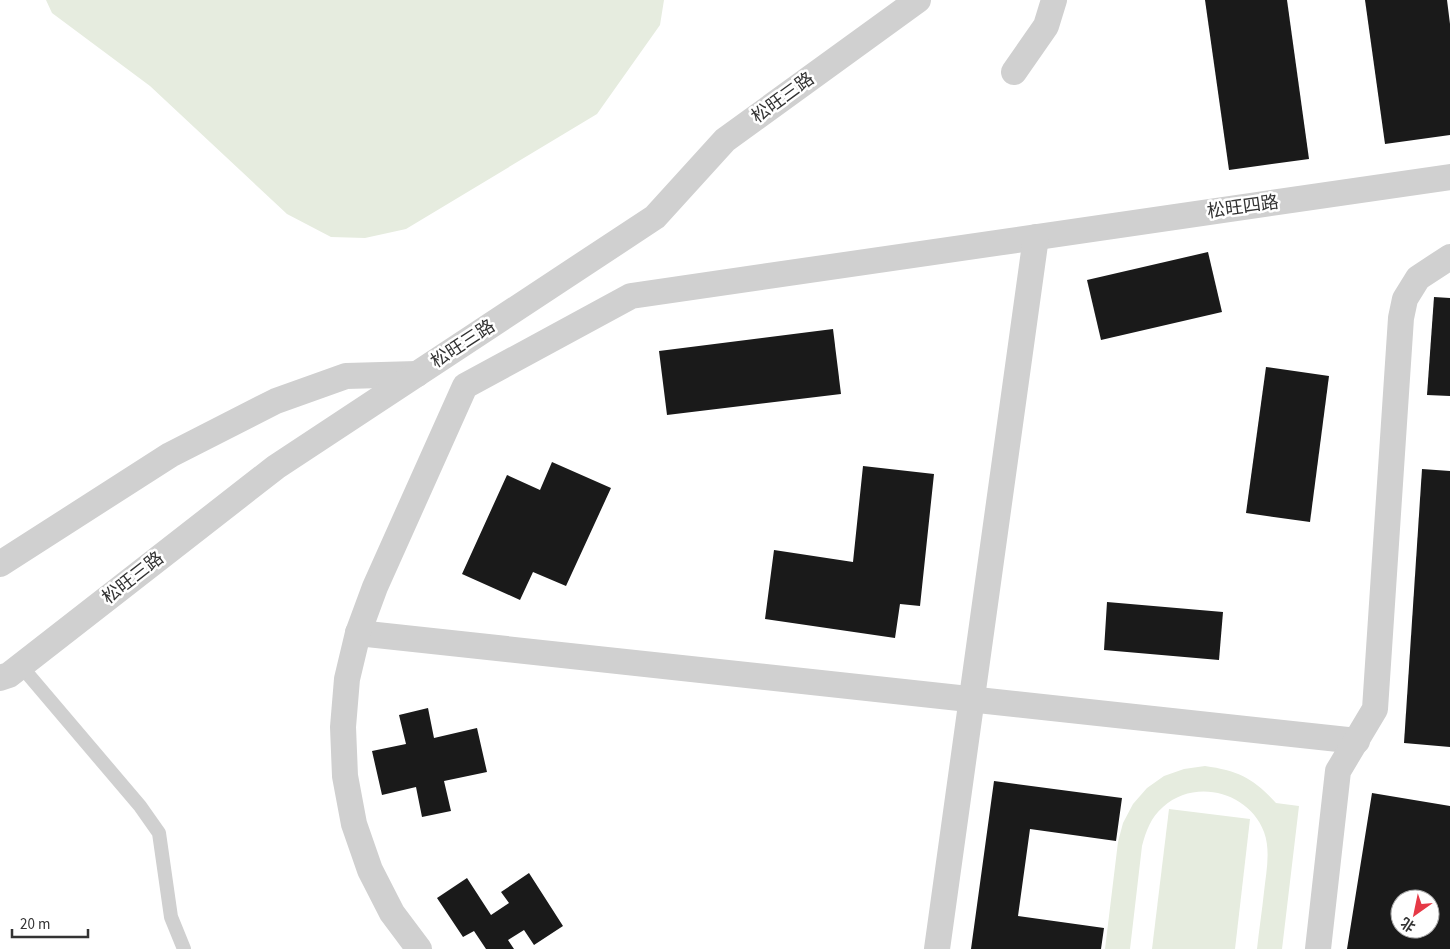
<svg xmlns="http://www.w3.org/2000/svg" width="1450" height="949" viewBox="0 0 1450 949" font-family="'Source Sans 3','Noto Sans SC',sans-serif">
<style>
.green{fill:#e6ecdf}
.building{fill:#1a1a1a;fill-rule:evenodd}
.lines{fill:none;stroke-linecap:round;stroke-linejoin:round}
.service{stroke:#d0d0d0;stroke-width:14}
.minor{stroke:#d0d0d0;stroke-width:26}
.labels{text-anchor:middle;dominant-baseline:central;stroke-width:5;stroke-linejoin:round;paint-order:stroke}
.street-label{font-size:18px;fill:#333;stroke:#fff}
</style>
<rect width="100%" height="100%" fill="#fff"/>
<g class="green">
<polygon points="46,0 664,0 660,25 597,114 406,229 365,238 331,237 287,214 150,86 52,13"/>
<path d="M 1205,766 C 1239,771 1253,778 1276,803 L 1299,806 L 1282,949 L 1257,949 C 1259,930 1262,911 1264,892 C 1266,873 1271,851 1264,832 C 1249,792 1195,778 1163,807 C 1151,817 1146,831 1142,846 L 1130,949 L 1105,949 L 1118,842 L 1123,823 L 1133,804 L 1147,788 L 1164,776 L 1184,769 Z"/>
<polygon points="1169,809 1250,819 1235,949 1152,949"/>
</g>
<g class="building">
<polygon points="1205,0 1287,0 1309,159 1229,170"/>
<polygon points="1365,0 1447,0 1450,24 1450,135 1385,144"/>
<polygon points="1208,252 1222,312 1101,340 1087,280"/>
<polygon points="1434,297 1450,298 1450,396 1427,395"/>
<polygon points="833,329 841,394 667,415 659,351"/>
<polygon points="1266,367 1329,376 1310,522 1246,513"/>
<polygon points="552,462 611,488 566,586 533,572 520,600 462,574 507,475 540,490"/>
<polygon points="863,466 934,474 920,606 900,604 895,638 765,619 774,550 853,562"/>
<polygon points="1422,469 1450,471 1450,747 1404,743"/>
<polygon points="1107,602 1223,612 1219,660 1104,650"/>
<polygon points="428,708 434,738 477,728 487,772 444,781 451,811 422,817 416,787 382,795 372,751 406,744 399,715"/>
<polygon points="994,781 1122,798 1116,841 1030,829 1018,916 1104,928 1101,949 971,949"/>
<path d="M 1372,793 L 1450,806 L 1450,949 L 1347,949 ZM 1400,899 L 1430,899 L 1430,929 L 1400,929 Z"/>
<polygon points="529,873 563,926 534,945 524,930 508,940 514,949 486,949 474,931 463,937 437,898 467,878 491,915 509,903 501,892"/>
</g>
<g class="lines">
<polyline class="service" points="21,666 140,806 159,833 171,917 184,949"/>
<g class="minor">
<polyline points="1014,72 1046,26 1054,0"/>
<polyline points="0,564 170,455 276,401 346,376 417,374"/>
<polyline points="358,633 1357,741"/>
<polyline points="0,678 9,675 276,467 655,217 725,140 918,0"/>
<polyline points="419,949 392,913 370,870 354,824 345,776 343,727 347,679 358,633 375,587 465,386 631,296 1450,177"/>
<polyline points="937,949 1036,237"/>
<polyline points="1318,949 1338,771 1375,709 1401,318 1405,299 1418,278 1450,257"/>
</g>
</g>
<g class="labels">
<g class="street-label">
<text transform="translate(783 98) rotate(-36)">松旺三路</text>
<text transform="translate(1243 207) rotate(-8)">松旺四路</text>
<text transform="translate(463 344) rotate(-33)">松旺三路</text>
<text transform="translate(133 578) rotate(-38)">松旺三路</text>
</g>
</g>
<g transform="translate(1415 914) rotate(213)"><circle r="24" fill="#ffffff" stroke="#adadad"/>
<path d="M0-4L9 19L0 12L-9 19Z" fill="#e63946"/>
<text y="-8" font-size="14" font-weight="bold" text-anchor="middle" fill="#333333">北</text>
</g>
<path d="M12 929v8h76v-8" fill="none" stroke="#333333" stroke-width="2.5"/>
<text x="20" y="929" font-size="15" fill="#333333" stroke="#ffffff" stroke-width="4" paint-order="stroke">20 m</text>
</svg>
